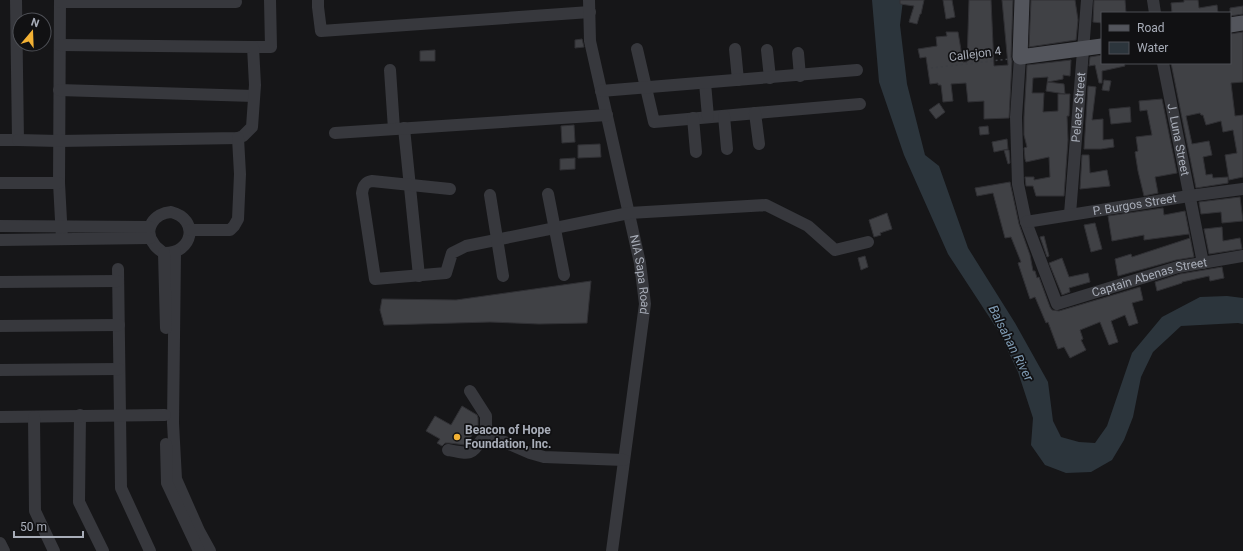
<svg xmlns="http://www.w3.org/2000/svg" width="1243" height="551" viewBox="0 0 1243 551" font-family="Roboto,sans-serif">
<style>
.water{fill:#2c353c}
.building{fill:#404145;stroke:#303034}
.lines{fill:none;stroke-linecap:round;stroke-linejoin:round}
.path{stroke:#3d3f44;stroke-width:1.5;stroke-dasharray:2 3;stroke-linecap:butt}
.minor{stroke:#37383d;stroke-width:12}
.major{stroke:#53555c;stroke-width:15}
.poi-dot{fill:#f2b134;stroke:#111113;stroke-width:1.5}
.labels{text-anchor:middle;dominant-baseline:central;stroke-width:3.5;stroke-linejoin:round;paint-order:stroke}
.street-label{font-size:12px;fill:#a8adb8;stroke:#111113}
.poi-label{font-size:12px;font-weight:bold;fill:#a8adb8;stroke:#111113;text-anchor:start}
.water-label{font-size:13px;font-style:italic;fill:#7f9bb3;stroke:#111113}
</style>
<rect width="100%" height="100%" fill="#161618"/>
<polygon class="water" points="872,0 903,0 900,25 907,84 925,155 939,166 968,248 1015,323 1048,382 1053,421 1061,437 1079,442 1095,443 1107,426 1132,353 1162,317 1200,297 1227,296 1243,298 1243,324 1238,323 1181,326 1153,352 1141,377 1133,417 1124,440 1112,460 1091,472 1066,473 1045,465 1031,445 1033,418 1018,372 999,332 948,254 904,155 879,82"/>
<g class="building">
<polygon points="900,0 924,0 921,14 920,14 917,24 909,22 914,6 900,4"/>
<polygon points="943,0 952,0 955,17 946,19"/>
<polygon points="969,0 991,0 994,66 1008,65 1002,0 1013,0 1011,57 1012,61 1009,118 984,119 984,101 968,102 966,83 951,84 953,101 943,102 941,85 938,85 938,83 930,84 926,57 920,58 918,49 937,46 936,37 947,36 946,32 958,32 963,62 967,62"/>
<polygon points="1031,0 1075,0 1078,20 1076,40 1029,47"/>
<polygon points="1094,0 1125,0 1126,13 1102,13 1102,23 1093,22"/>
<polygon points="1184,0 1198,0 1199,8 1217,5 1218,13 1172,13 1171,3 1184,2"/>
<polygon points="1243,6 1243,14 1230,16 1230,8"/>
<polygon points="1243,32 1243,82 1231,83 1235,116 1243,115 1243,177 1229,180 1225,155 1237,153 1233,130 1223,132 1221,121 1206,125 1203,115 1201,115 1200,113 1186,116 1192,144 1209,141 1212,155 1203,157 1206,175 1212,174 1213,178 1228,177 1228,183 1196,188 1171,63 1230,63 1230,34"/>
<polygon points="582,39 584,47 575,48 575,40"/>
<polygon points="435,50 435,61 420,61 420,51"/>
<polygon points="1102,55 1102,63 1124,63 1125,66 1102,71 1102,83 1099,83 1095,65 1089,66 1090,57"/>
<polygon points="1071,60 1070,76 1063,75 1063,79 1048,82 1064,84 1065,94 1046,91 1048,77 1033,78 1032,93 1044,93 1043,112 1058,111 1058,94 1070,94 1069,116 1067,116 1068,140 1064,196 1036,196 1033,186 1026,186 1025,177 1034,177 1034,180 1050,177 1049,157 1026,162 1025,159 1024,148 1027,147 1024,135 1024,117 1027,65"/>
<polygon points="1104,80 1111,81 1109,91 1102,90"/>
<polygon points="1088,86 1096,87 1092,120 1103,119 1103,140 1113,139 1114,147 1101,149 1084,149"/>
<polygon points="1162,99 1177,173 1155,177 1158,193 1144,196 1138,171 1135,152 1138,151 1136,137 1152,135 1147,110 1140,111 1139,101"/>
<polygon points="939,103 945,112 936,119 929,110"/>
<polygon points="1130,107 1131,122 1111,124 1109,109"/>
<polygon points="574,125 575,142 562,143 561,126"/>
<polygon points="988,126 989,134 980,135 979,127"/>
<polygon points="1007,139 1008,149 994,152 992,142"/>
<polygon points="600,144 601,157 578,158 578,145"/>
<polygon points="1004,150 1009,150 1010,163 1008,164"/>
<polygon points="1082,155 1089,155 1090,173 1107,170 1110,186 1080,189"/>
<polygon points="575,158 575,169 560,170 560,159"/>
<polygon points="1010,182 1019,224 1030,255 1033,271 1035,271 1037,278 1039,277 1050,307 1052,310 1059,311 1140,287 1143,300 1132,303 1138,323 1129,326 1125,315 1111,321 1118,342 1109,345 1100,322 1080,330 1083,339 1081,340 1086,350 1070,358 1064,347 1058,349 1048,322 1046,323 1035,297 1030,299 1018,263 1021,262 1011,237 1005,238 993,193 977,196 975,188"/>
<polygon points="1240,197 1243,221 1222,223 1221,212 1201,214 1199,202"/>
<polygon points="1163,208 1164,215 1185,211 1194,257 1176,260 1118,276 1115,259 1131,254 1132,257 1190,238 1189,234 1144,240 1144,235 1112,241 1108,216"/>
<polygon points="887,213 892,229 880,233 881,235 874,237 869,220"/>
<polygon points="1095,223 1102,249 1091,252 1084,225"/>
<polygon points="1222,227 1223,241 1240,238 1242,249 1209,254 1204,229"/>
<polygon points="1044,236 1049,256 1047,257 1040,237"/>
<polygon points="865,256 868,267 861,270 858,258"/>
<polygon points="1062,258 1069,277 1088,273 1090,282 1069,288 1070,292 1062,295 1049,263"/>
<polygon points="1222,267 1224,278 1210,281 1209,276 1182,282 1182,283 1157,291 1155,282 1180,274"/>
<polygon points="591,281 587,323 539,324 490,322 384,325 380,310 382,299 456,300"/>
<polygon points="462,406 477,415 478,418 478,425 466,445 449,443 445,443 442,446 437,443 440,439 426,431 435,416 451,425"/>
</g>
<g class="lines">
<polyline class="path" points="931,68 1009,59"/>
<g class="minor">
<polyline points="60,0 59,183 62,239"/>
<polyline points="318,0 318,7 321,31 590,12"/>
<path id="s1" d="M 589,0 L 590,41 L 640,263 L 645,304 L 612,551"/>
<polyline points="1153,0 1155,13"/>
<polyline points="60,2 236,2"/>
<polyline points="253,47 271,47 270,0"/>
<polyline points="637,49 654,122 860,104"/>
<polyline points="735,49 738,80"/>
<polyline points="767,50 770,78"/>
<polyline points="798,53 800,76"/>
<path id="s2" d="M 1020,57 L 1016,117 L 1018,184 L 1026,222 L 1057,304 L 1178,267 L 1243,256"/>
<path id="s3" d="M 1163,63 L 1203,263"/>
<polyline points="390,70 394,129"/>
<polyline points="705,83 708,117"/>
<polyline points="59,90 254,96"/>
<polyline points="601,91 857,70"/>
<polyline points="755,113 759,144"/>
<polyline points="724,116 727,149"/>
<polyline points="693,118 696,152"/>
<polyline points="404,128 419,276"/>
<polyline points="335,133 607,115"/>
<polyline points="0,140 18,140 16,0"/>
<polyline points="18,140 59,141 238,138 243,136 252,127 255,85 253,47 60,45"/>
<polyline points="0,183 59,183"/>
<path d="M 450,189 L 372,181 C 365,182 363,186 362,193 L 375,279 L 446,273 L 452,253 L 466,246 L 629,213 L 766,205 L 808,226 L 835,250 L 868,242"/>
<polyline points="548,194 564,275"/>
<polyline points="490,195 503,276"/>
<path d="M 171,212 C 200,219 193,254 164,253 C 160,250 156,248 154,244 C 142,229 155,213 171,212 Z"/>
<path id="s4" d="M 1070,214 L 1087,0"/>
<path id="s5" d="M 1026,222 L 1189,196 L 1243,189"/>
<polyline points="0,226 150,227"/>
<polyline points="190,230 230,230 234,226 238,219 240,174 238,138"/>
<polyline points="0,240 150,238"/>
<polyline points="175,252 173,423 176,479 199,531 210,551"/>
<polyline points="164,253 166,328"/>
<polyline points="118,269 121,488 150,551"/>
<polyline points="0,282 118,281"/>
<polyline points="0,326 119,325"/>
<polyline points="0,370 119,369"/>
<polyline points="470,391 486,416 486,434 530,453 544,457 624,460"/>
<polyline points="80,415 79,502 103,551"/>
<polyline points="0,417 165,415"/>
<polyline points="34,417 35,511 54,551"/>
<polyline points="166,444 167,483 199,551"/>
<path d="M 448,450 C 474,455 470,455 486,434"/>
<polyline points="0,543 4,551"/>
</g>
<g class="major">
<polyline points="1022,0 1020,57 1102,46"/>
<polyline points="1230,25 1243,23"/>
</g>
</g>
<circle class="poi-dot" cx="457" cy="437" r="4"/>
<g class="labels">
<g class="street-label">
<text transform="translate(975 54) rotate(-7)">Callejon 4</text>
<text stroke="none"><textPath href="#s4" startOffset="107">Pelaez Street</textPath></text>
<text stroke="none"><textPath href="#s3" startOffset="78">J. Luna Street</textPath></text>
<text stroke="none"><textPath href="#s5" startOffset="110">P. Burgos Street</textPath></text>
<text stroke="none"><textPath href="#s1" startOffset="280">NIA Sapa Road</textPath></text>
<text stroke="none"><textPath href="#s2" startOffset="350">Captain Abenas Street</textPath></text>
</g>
<g class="poi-label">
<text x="465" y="430">Beacon of Hope<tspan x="465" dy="14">Foundation, Inc.</tspan></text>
</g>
<g class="water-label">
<text transform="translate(1011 343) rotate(63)">Balsahan River</text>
</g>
</g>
<rect x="1101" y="12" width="130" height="52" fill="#111113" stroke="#4d4f55"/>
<rect x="1109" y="25" width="20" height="6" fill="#53555c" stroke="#4d4f55"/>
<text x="1137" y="32" font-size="12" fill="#a8adb8">Road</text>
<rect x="1109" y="42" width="20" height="12" fill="#2c353c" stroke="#4d4f55"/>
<text x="1137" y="52" font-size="12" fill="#a8adb8">Water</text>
<g transform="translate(32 32) rotate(19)"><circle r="19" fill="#111113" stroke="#4d4f55"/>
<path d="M0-3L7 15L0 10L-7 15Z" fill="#f2b134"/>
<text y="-6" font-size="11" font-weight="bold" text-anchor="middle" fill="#a8adb8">N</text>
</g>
<path d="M14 531v6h69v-6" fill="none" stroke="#a8adb8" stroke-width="2"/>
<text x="20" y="531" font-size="12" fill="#a8adb8" stroke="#111113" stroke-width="3" paint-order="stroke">50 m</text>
</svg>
